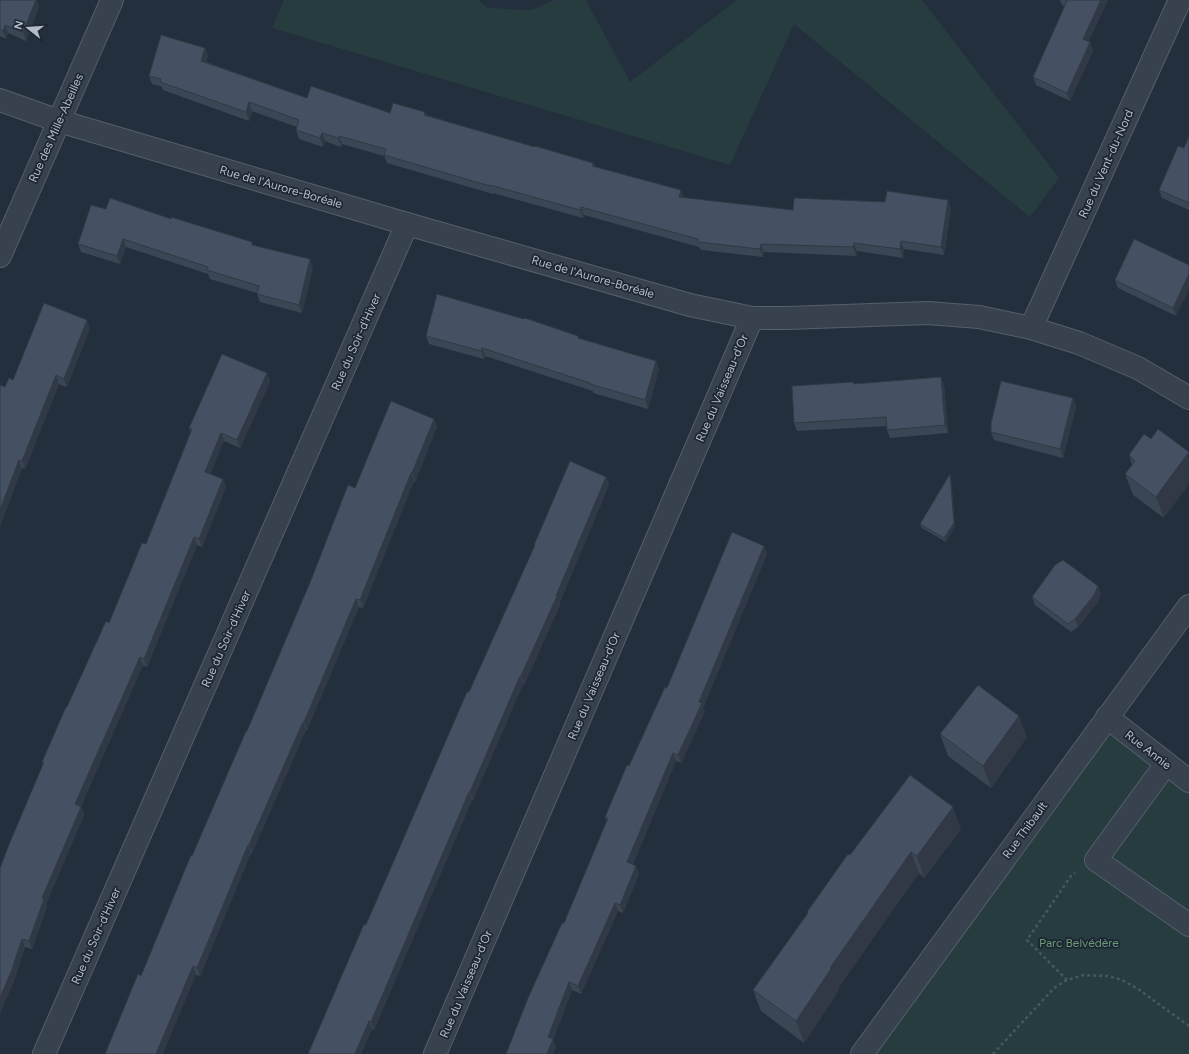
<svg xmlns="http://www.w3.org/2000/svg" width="1189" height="1054" viewBox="0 0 1189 1054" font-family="Figtree,sans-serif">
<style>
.green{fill:#263c3f}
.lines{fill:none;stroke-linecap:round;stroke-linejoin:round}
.minor-casing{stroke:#565f6c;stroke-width:24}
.path{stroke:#44595c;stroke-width:2.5;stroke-dasharray:3 3;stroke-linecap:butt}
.minor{stroke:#38414e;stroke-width:22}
.wall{fill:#3b4654}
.shaded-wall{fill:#303945}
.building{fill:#455162;stroke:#303945}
.labels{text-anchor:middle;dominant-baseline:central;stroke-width:3.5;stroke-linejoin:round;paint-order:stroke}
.street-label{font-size:12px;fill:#b4bcc9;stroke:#1d2633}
.park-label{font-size:12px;fill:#6b9a76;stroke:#1d2633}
</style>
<rect width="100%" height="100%" fill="#242f3e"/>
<g class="green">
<polygon points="284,0 478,0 488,8 532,10 554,0 586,0 630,82 737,0 922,0 1059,178 1030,217 794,24 730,165 272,28"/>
<polygon points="1107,717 1189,781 1189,1054 862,1054"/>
</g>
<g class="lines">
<defs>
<g id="minor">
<polyline points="0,100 59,121 407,224 690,305 752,318 787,318 928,313 979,317 1031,328 1079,343 1138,368 1189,398"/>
<polyline points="0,256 112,0"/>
<polyline points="1031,328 1180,0"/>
<polyline points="1107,717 1189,781"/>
<polyline points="1166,764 1096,860 1189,925"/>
<polyline points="44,1054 407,224"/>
<polyline points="435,1054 752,318"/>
<polyline points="862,1054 1189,606"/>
</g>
</defs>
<use href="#minor" class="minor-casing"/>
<g class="path">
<polyline points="1067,980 1027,940 1071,876 1075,873"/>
<polyline points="993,1054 1054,988 1067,980 1084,975 1108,976 1122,980 1138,989 1189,1026"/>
</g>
<use href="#minor" class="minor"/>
</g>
<g class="wall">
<polygon points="0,0 39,6 26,41 8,33 6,39 0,36"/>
<polygon points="1060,0 1108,0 1088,42 1090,42 1093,51 1070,101 1036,85 1033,77 1065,6 1062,5"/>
<polygon points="205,48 208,56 206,62 307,98 390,113 425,112 426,115 535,147 593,163 595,167 681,190 683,198 793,210 885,202 948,200 951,209 944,255 904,249 903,258 857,251 856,256 764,252 763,257 701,250 699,247 584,215 583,218 493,193 493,194 387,163 384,156 342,144 341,147 325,141 323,147 299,139 296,130 297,127 252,111 249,121 163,90 161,86 152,84 149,76"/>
<polygon points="1189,136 1189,210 1162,198 1159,190 1184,148"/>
<polygon points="106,209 171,219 254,245 313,268 302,313 260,302 257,294 257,293 210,279 208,274 126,247 120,264 81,252 78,244"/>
<polygon points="1189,265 1176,316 1118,288 1115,280"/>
<polygon points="90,328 67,387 59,384 25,469 22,468 0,526 5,387"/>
<polygon points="426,336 578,336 579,339 656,361 659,369 648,409 593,393 593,391 485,356 484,359 429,344"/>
<polygon points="267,373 270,382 240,448 224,441 210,474 223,479 226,487 202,547 197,545 147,667 143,665 81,806 84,815 46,904 47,907 32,949 25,947 14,981 0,1013 0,868 43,765 42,762 67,707 109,623 146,544 191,432 189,428"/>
<polygon points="941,377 944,385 948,433 890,438 887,430 887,426 797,431 794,423 854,384"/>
<polygon points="1073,398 1076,407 1063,458 994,440 991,432"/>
<polygon points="434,419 437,427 415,482 414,481 363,608 359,607 307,730 306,730 252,853 251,853 200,976 196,975 141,976 192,856 247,731 355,488"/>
<polygon points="1144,434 1164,518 1133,495 1125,474 1132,465 1129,455"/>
<polygon points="950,474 951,478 955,527 946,542 922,528 920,524"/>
<polygon points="606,477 609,485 560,602 560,605 524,685 523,684 473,800 472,800 374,1030 372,1029 361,1054 308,1054 469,692 535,546 534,545"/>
<polygon points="764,546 767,554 703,708 705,711 681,763 676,761 633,864 636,866 639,874 623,913 618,911 581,994 572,990 553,1040 556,1047 553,1054 506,1054 564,923 607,821 605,817 667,688"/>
<polygon points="1098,586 1101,594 1097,603 1078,627 1071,632 1035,605 1032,597"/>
<polygon points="940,734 1027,737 991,788 948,756"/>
<polygon points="961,829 924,878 919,873 838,988 839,990 804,1043 761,1011 753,990 807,914 807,912 850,855"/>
</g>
<g class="shaded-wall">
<polygon points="36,0 37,0 39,6 26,41 23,32"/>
<polygon points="1101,0 1108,0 1086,47 1083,39"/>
<polygon points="5,25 8,33 6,39 3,31"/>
<polygon points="1090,42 1093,51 1070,101 1067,93"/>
<polygon points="205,48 208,56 204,69 201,61"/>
<polygon points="249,102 252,111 249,121 246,112"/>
<polygon points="322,133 325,141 323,147 320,138"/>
<polygon points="339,136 342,144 341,147 338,138"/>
<polygon points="681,190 684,198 679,197"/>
<polygon points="948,200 951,209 944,255 941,247"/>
<polygon points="581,207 584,215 583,218 580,210"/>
<polygon points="123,239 126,247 120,264 117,256"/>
<polygon points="901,241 904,249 903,258 900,249"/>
<polygon points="854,243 857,251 856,256 853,247"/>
<polygon points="761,244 764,252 763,257 760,249"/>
<polygon points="310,259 313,268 302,313 299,305"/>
<polygon points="1189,274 1189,289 1176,316 1173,308"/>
<polygon points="87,320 90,328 67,387 64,379"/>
<polygon points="482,348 485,356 484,359 481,351"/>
<polygon points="656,361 659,369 648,409 645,400"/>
<polygon points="267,373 270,382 240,448 237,440"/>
<polygon points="56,375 59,384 25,469 22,461"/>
<polygon points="941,377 944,385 948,433 945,425"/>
<polygon points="1073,398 1076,407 1063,458 1060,449"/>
<polygon points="434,419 437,427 415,482 412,473"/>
<polygon points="221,433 224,441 208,480 205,472"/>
<polygon points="1189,452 1189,484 1164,518 1156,497"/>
<polygon points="19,460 22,468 0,526 0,510"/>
<polygon points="411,473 414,481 363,608 360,600"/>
<polygon points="950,474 951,478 955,527 946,542 944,538"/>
<polygon points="606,477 609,485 560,602 560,605 524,685 521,676"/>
<polygon points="223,479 226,487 202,547 199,539"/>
<polygon points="194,537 197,545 147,667 144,659"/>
<polygon points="764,546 767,554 703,708 705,711 681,763 678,755 699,702"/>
<polygon points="1098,586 1101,594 1097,603 1078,627 1075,619"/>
<polygon points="356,599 359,607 307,730 304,722"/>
<polygon points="140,657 143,665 78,812 75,804"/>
<polygon points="520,676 523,684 473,800 470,792"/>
<polygon points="1019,716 1027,737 991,788 983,766"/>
<polygon points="303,722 306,730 252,853 249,845"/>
<polygon points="673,753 676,761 630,870 627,862"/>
<polygon points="469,792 472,800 374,1030 371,1022"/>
<polygon points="81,807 84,815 46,904 47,907 32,949 29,941 42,898"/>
<polygon points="953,807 961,829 924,878 917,856"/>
<polygon points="248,845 251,853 200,976 197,968"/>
<polygon points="911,852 919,873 838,988 839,990 804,1043 796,1021 830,968"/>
<polygon points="636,866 639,874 623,913 620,905"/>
<polygon points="615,903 618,911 581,994 578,986"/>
<polygon points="22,939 25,947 14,981 0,1013 0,998"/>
<polygon points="193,966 196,975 163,1054 156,1054"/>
<polygon points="569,982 572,990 553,1040 556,1047 553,1054 547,1054 548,1037"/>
<polygon points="369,1021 372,1029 361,1054 355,1054"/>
</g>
<g class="building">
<polygon points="0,0 36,0 23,32 5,25 3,31 0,29"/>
<polygon points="1066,0 1101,0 1083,39 1090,42 1067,93 1033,77 1067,1"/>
<polygon points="161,35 205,48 201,61 307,98 311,86 390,113 393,103 425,112 424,115 535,147 535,146 593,163 592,166 681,190 679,197 793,210 794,198 885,202 887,191 948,200 941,247 901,241 900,249 854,243 853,247 761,244 760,249 698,242 698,239 581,207 580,210 490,185 490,186 384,155 386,149 339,136 338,138 322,133 320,138 296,130 299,120 249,102 246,112 160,82 161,79 149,76"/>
<polygon points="1189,136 1189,203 1159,190 1178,146 1184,148"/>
<polygon points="110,198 171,219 171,217 252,242 252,245 310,259 299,305 257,294 259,286 207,270 208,267 123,239 117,256 78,244 91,205 106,209"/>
<polygon points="1134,239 1189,265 1189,274 1173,308 1115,280"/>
<polygon points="437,294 524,319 525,318 578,336 578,338 656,361 645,400 590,384 590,383 482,348 481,351 426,336"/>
<polygon points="44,303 87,320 64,379 56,375 22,461 19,460 0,510 0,385 5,387 9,378 13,380"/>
<polygon points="222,354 267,373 237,440 221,433 205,472 223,479 199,539 194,537 144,659 140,657 75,804 81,807 42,898 44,899 29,941 22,939 11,972 0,998 0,868 10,842 44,762 42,762 66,707 67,707 106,621 109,623 142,543 146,544 192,429 189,428"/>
<polygon points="941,377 945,425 887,430 886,417 794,423 792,386 853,382 854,384"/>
<polygon points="1001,381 1073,398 1060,449 991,432 991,423"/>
<polygon points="391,401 434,419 412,473 411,473 360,600 356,599 304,722 303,722 249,845 248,845 197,968 193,966 156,1054 105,1054 138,974 141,976 191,855 192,856 246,731 247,731 311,580 348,485 355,488"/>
<polygon points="1158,429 1189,452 1156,497 1125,474 1135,461 1129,455 1144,434 1151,439"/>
<polygon points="570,461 606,477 556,596 557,596 521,676 520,676 470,792 469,792 371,1022 369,1021 355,1054 308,1054 364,924 366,925 467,692 469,692 535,545 534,545"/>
<polygon points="950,474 954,523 944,538 920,524"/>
<polygon points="732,532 764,546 699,702 702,703 678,755 673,753 627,862 636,866 620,905 615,903 578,986 569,982 548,1037 553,1039 547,1054 506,1054 528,998 562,923 564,923 608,818 605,817 627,765 629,766 665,687 667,688"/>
<polygon points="1063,560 1098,586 1094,595 1075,619 1068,624 1032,597 1055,565"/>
<polygon points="978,685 1019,716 983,766 940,734"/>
<polygon points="910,775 953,807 917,856 911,852 830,968 831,969 796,1021 753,990 808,913 807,912 848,854 850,855"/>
</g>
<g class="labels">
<g class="street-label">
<text transform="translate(56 128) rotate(-66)">Rue des Mille-Abeilles</text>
<text transform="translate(1106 164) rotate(-66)">Rue du Vent-du-Nord</text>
<text transform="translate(281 187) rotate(16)">Rue de l'Aurore-Boréale</text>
<text transform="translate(593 277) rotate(16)">Rue de l'Aurore-Boréale</text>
<text transform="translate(356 342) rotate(-66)">Rue du Soir-d'Hiver</text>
<text transform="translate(722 388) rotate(-67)">Rue du Vaisseau-d'Or</text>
<text transform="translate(226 639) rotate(-66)">Rue du Soir-d'Hiver</text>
<text transform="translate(594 686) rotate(-67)">Rue du Vaisseau-d'Or</text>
<text transform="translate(1148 750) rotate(38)">Rue Annie</text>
<text transform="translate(1025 830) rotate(-54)">Rue Thibault</text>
<text transform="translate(96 936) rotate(-66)">Rue du Soir-d'Hiver</text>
<text transform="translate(466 984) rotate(-67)">Rue du Vaisseau-d'Or</text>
</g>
<g class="park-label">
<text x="1079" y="943">Parc Belvédère</text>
</g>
</g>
<g transform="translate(28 28) rotate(287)" stroke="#1d2633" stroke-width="3" paint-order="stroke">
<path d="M0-3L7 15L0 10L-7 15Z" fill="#b4bcc9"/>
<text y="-6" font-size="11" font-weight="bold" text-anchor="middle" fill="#b4bcc9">N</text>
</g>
</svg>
